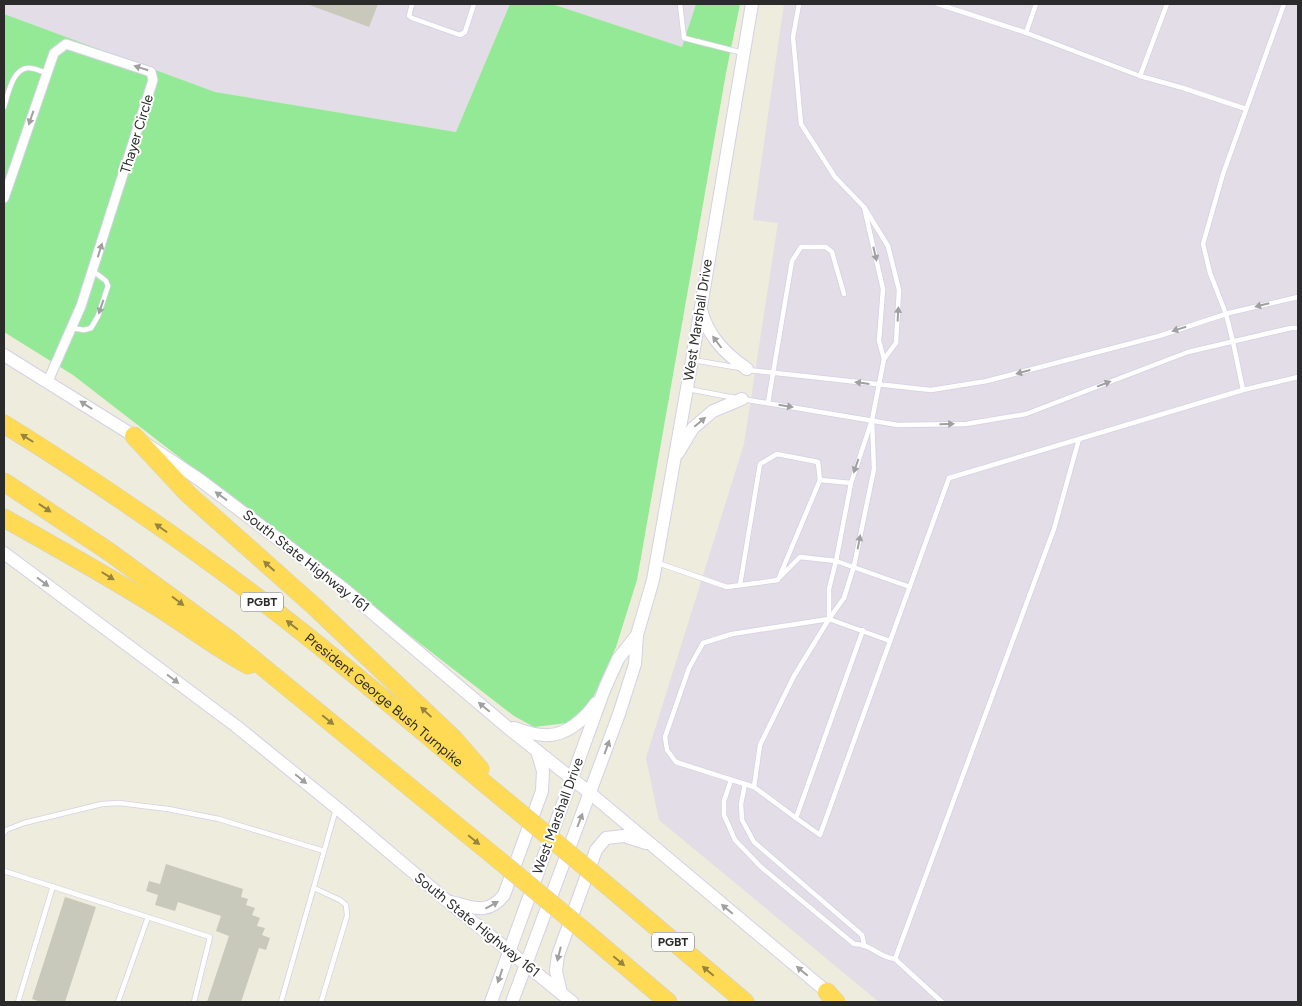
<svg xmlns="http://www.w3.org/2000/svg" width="1302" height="1006" viewBox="0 0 1302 1006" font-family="Figtree,sans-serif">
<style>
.industrial{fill:#e2dde6}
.green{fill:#93e995}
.building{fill:#c9c9bb}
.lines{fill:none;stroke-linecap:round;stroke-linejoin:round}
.lane-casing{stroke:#d4d1e5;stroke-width:6}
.street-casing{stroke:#d4d1e5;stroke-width:11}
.secondary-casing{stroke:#d4d1e5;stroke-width:14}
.highway-casing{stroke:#d0d0d0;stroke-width:19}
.lane{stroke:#fff;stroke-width:4.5}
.street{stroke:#fff;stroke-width:9}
.secondary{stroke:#fff;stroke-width:12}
.highway{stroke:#ffdb55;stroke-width:18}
.highway-bridge-casing{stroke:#d0d0d0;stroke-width:19;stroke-linecap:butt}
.highway-bridge{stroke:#ffdb55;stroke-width:18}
.oneway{fill:#a0a0a0}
.oneway2{fill:#958340}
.labels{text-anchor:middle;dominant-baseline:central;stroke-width:4;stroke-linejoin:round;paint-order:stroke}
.shield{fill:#fff;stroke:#6b6b6b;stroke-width:1}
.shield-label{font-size:12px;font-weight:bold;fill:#2b2b2b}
.street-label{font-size:14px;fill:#2b2b2b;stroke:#fff}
</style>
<rect width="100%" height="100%" fill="#eeecdc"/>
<g class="industrial">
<polygon points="4,4 510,4 456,132 215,92 4,14"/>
<polygon points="552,4 696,4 682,47"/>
<polygon points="784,4 1298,4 1298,1002 879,1002 659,820 646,758 744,444 778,223 753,220"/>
</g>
<polygon class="green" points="510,4 552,4 682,47 696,4 740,4 726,73 637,580 616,647 591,702 567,723 534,727 514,716 73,375 4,332 4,14 215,92 456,132"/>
<g class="building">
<polygon points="307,4 378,4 369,27"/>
<polygon points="166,864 243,889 241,897 248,899 246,905 255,908 252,915 260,918 257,926 265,928 262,935 270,938 266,950 259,948 241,1002 207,1002 229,936 216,931 221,916 178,902 175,911 155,905 158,895 146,891 149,881 160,884"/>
<polygon points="65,897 96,907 65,1002 41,1002 32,999"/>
</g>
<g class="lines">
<defs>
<g id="lane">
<polyline points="412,4 409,16 412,18 460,35 465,32 474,4"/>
<polyline points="680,4 684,38 743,53"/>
<polyline points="799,4 793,37 801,124 835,177 864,207 888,246 899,290 896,343 884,359"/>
<polyline points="938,4 1024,32 1140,76"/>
<polyline points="1167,4 1140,76 1183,88 1246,109"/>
<polyline points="1026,33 1036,4"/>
<path d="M 4,107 C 8,95 12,69 28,68 C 33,67 42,72 47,73"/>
<polyline points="72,328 84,330 91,328 98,316 108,286 106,281 93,271"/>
<polyline points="693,360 740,368"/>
<polyline points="748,370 931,390 987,381 1159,336 1229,313 1298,297"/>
<polyline points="688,389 735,398"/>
<polyline points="1243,390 1298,377"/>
<polyline points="742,399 898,425 966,424 1026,414 1188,352 1291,328 1298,328"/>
<polyline points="768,403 792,261 801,247 826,247 832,252 844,294"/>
<polyline points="820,480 851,483"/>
<polyline points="658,563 727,587 778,580 820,480 818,462 777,454 760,464 740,585"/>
<polyline points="780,577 800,557 836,561 910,587"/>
<polyline points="829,618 829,589 836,561 851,483 872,420 884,359 879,341 883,289 864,207"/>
<polyline points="863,630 796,818 754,787 760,745 794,676 829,619 844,598 854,566 874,469 872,420"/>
<path d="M 731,780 L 724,801 L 724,815 L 735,840 L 761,867 L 854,944 C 871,944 880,958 895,959"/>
<polyline points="745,784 741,804 742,820 754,842 862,935 864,944"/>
<polyline points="754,787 676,762 667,750 665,737 689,668 703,643 732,634 829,619 890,641"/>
<polyline points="796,818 820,835 949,478 1243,390 1233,342 1226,314 1210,273 1203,244 1223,174 1284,4"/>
<polyline points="4,833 6,830 24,823 102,804 119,803 168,809 219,819 324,851"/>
<polyline points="4,871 210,937 194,1002"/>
<polyline points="314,888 340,900 346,905 347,916 321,1002"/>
<polyline points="18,1002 53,886"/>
<polyline points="118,1002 148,917"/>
<polyline points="281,1002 336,809"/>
<polyline points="942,1002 895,959 1054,529 1079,439"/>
</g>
<polyline id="street" points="4,198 54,53 66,44 151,72 153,80 81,306 48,381"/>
<g id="secondary">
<path d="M 701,309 C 707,336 726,354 747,369"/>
<polyline points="4,355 134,436 200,480 344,589 507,727 590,793 833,997"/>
<polyline points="678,453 693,428 713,411 742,399"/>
<polyline points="4,553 236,726 337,808 446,900 572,1002"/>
<path d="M 514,728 C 524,731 534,735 544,735 C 565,737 585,719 596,703"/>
<path d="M 451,902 C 473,907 487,916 504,895 L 542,791 L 543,771 L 537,751"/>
<polyline points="561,993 556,971 558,955 596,850 606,838 624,836 646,843"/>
<polyline points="491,1002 604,690 618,659 637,635"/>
<polyline points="512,1002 619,714 635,664 637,635 653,580 692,360 752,4"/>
</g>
<g id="highway">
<path id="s1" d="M 4,424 C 107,488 207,557 302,632 C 375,690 446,752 518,811"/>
<polyline points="134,436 189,495 315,607 454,739 480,769"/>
<polyline points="4,482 108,551 231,641 500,861"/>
<path d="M 4,518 C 56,547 108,576 159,608 C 189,627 217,648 248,665"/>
<polyline points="602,881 745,1002"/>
<polyline points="582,929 668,1002"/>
<polyline points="827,992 836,1002"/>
</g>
</defs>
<use href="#lane" class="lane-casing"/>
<use href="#street" class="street-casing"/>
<use href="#secondary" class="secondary-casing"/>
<use href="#highway" class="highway-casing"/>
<use href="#lane" class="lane"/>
<use href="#street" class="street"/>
<use href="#secondary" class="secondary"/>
<use href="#highway" class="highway"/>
<defs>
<g id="highway-bridge">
<polyline points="518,811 602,881"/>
<polyline points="500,861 582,929"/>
</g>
</defs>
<use href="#highway-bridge" class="highway-bridge-casing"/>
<use href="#highway-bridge" class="highway-bridge"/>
</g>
<defs><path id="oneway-solid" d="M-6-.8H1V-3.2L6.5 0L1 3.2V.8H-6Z" transform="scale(1.25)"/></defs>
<g class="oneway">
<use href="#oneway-solid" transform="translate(141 68) rotate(-162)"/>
<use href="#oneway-solid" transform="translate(31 118) rotate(109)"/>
<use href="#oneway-solid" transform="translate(100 250) rotate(-73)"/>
<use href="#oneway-solid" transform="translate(875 254) rotate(77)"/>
<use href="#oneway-solid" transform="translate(1262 305) rotate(166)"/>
<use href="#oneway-solid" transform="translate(101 307) rotate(109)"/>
<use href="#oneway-solid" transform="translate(898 314) rotate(-87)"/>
<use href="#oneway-solid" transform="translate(1179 329) rotate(162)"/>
<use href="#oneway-solid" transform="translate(717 342) rotate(-127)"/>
<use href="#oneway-solid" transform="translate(1023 372) rotate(165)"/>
<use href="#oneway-solid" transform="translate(862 383) rotate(-173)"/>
<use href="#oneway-solid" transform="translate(1104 384) rotate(-21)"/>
<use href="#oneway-solid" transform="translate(86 405) rotate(-147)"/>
<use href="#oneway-solid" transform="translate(786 406) rotate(9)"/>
<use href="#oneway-solid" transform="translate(700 422) rotate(-40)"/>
<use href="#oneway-solid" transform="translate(947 424) rotate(-1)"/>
<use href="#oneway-solid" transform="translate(856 466) rotate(109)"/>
<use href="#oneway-solid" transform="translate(221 496) rotate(-144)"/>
<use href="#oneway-solid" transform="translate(859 542) rotate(-79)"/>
<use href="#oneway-solid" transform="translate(43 582) rotate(37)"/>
<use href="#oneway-solid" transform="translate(173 679) rotate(37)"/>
<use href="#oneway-solid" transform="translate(484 707) rotate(-140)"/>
<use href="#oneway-solid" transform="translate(607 747) rotate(-70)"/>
<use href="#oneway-solid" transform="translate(301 779) rotate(39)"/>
<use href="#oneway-solid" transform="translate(580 820) rotate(-69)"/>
<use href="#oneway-solid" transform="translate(492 905) rotate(-29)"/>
<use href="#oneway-solid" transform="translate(727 909) rotate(-140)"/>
<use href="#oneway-solid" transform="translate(559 954) rotate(104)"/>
<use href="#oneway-solid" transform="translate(802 971) rotate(-140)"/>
<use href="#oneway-solid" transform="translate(500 976) rotate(109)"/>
</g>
<g class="oneway2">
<use href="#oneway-solid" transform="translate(27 438) rotate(-148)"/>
<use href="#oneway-solid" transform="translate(45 508) rotate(34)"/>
<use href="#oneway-solid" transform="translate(161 528) rotate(-145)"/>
<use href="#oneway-solid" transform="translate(269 566) rotate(-138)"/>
<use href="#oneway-solid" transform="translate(108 576) rotate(32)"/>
<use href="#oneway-solid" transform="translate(178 601) rotate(37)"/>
<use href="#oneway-solid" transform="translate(292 625) rotate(-142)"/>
<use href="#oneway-solid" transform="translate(426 712) rotate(-137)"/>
<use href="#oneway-solid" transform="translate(328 720) rotate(39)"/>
<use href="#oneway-solid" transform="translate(474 840) rotate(39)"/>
<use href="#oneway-solid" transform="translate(619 961) rotate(40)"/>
<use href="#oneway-solid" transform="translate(708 971) rotate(-140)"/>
</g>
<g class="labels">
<g class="shield">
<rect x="241" y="592.5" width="42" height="19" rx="4"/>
<rect x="652" y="932.5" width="42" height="19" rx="4"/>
</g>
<g class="shield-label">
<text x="262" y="602">PGBT</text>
<text x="673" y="942">PGBT</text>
</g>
<g class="street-label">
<text transform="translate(137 134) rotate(-73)">Thayer Circle</text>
<text transform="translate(698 320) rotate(-81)">West Marshall Drive</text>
<text transform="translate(306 561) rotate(38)">South State Highway 161</text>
<text stroke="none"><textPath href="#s1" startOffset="470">President George Bush Turnpike</textPath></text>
<text transform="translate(558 816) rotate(-70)">West Marshall Drive</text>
<text transform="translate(477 925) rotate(39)">South State Highway 161</text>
</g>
</g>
<rect width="1302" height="1006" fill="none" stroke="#2b2b2b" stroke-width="10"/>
</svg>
